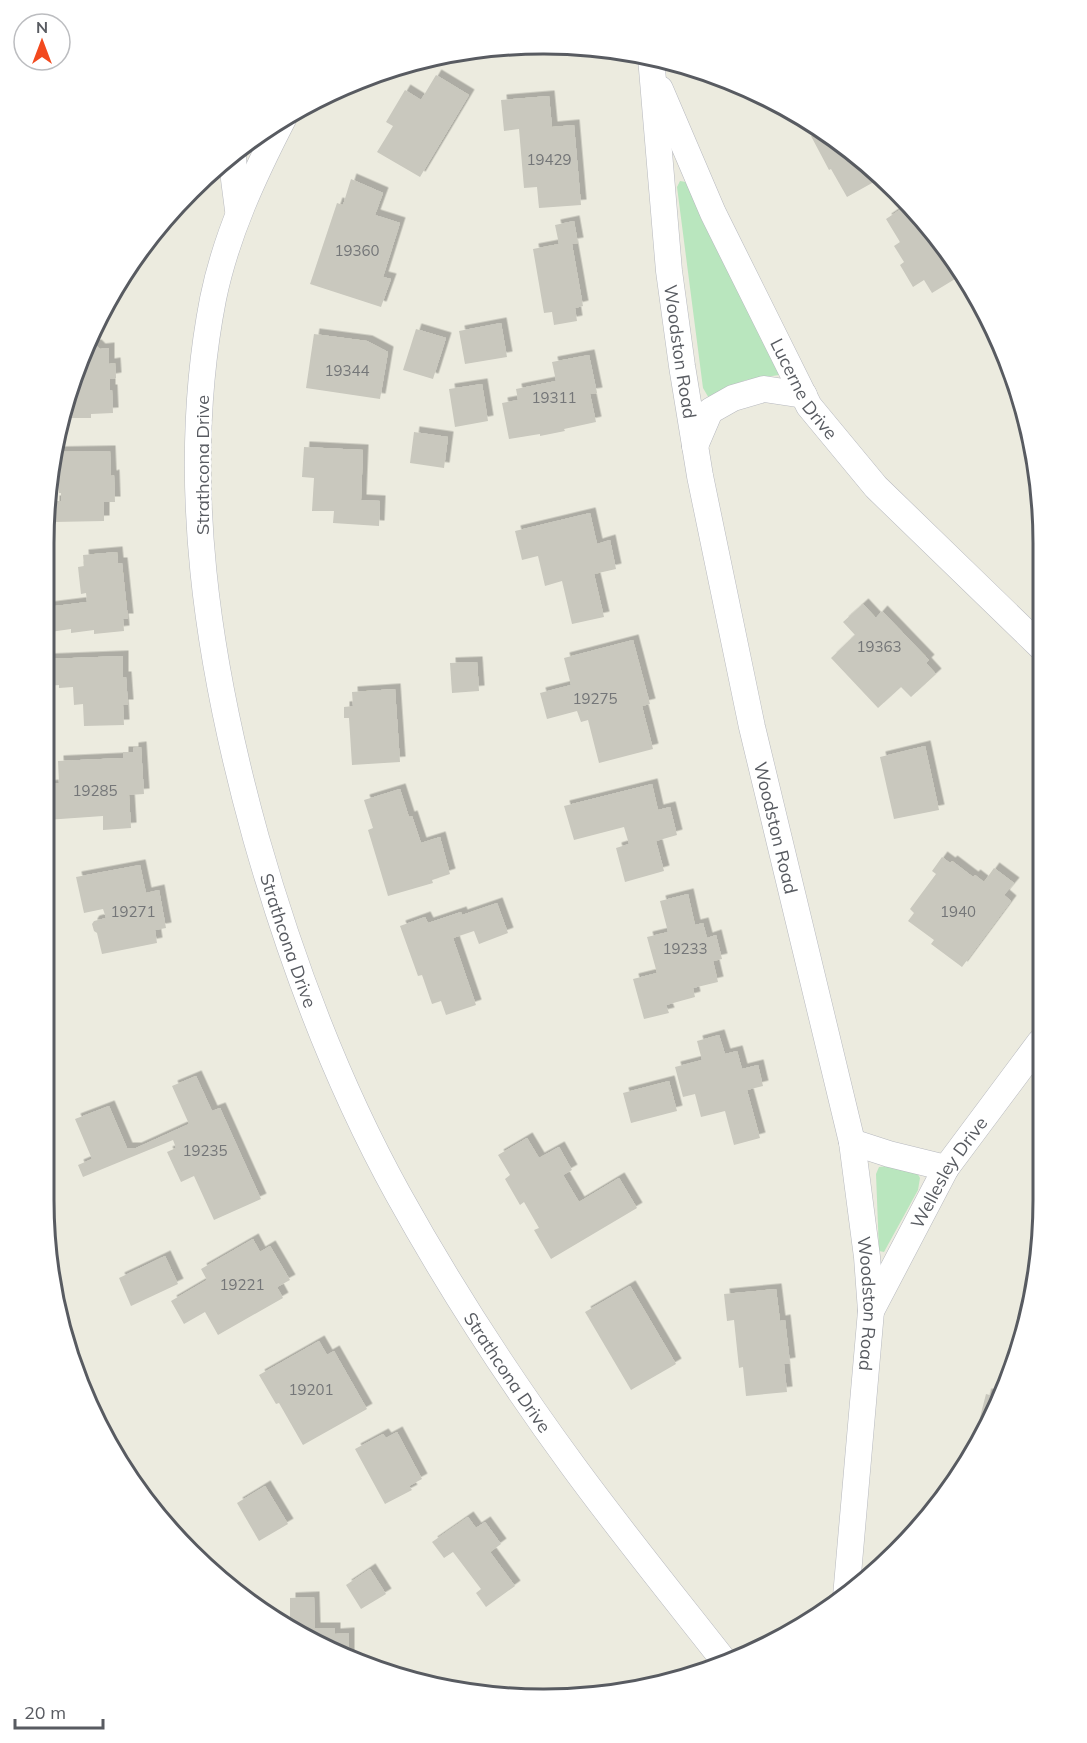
<svg xmlns="http://www.w3.org/2000/svg" width="1087" height="1743" viewBox="0 0 1087 1743" font-family="Mulish,sans-serif">
<style>
.green{fill:#b9e6be}
.building{fill:#c9c8be;filter:url(#shadow)}
.lines{fill:none;stroke-linecap:round;stroke-linejoin:round}
.minor-casing{stroke:#b7b9bf;stroke-width:27}
.minor{stroke:#fff;stroke-width:26}
.labels{text-anchor:middle;dominant-baseline:central;stroke-width:5;stroke-linejoin:round;paint-order:stroke}
.number-label{font-size:15px;fill:#747678}
.street-label{font-size:18px;fill:#585b61;stroke:#fff}
.rim{fill:none;stroke:#585b61;stroke-width:3}
</style>
<defs>
<filter id="shadow"><feDropShadow dx="5.5" dy="-5.5" stdDeviation="0" flood-color="#0004"/></filter>
</defs>
<rect width="100%" height="100%" fill="#ecebdf"/>
<g class="green">
<polygon points="680,181 686,182 779,368 779,375 746,380 728,387 710,400 703,388 677,187"/>
<polygon points="895,1165 916,1171 920,1178 918,1190 884,1252 879,1251 876,1174 879,1167"/>
</g>
<g class="building">
<polygon points="436,75 469,95 420,177 377,152 393,126 386,122 405,90 421,100"/>
<polygon points="549,96 552,127 574,125 581,205 539,208 537,187 524,188 519,129 504,131 501,100"/>
<polygon points="816,127 848,147 881,178 847,197 831,169 829,170 811,136 818,132"/>
<polygon points="351,179 383,193 375,215 400,223 383,277 391,279 381,307 310,284 337,203 343,205"/>
<polygon points="895,191 920,214 952,260 946,263 955,279 932,293 924,280 913,287 900,265 904,262 894,246 900,242 886,219 901,209 892,193"/>
<polygon points="574,221 578,243 572,244 583,306 575,308 577,321 554,325 552,312 544,313 533,249 559,244 555,225"/>
<polygon points="501,323 507,357 465,364 459,331"/>
<polygon points="416,329 446,338 433,379 403,370"/>
<polygon points="314,334 367,341 388,352 380,399 306,388"/>
<polygon points="96,345 100,349 109,348 109,364 115,363 116,378 110,379 110,390 112,390 113,413 91,414 91,418 64,418 81,352 85,346"/>
<polygon points="589,355 597,393 590,394 596,422 564,429 565,431 540,436 540,434 509,439 502,403 518,400 516,389 556,381 552,362"/>
<polygon points="482,384 488,421 455,427 449,389"/>
<polygon points="414,432 448,437 444,468 410,463"/>
<polygon points="304,447 363,450 361,500 380,501 379,526 333,523 334,511 312,511 314,478 302,477"/>
<polygon points="110,451 111,476 114,475 115,502 104,502 104,521 54,522 54,501 61,501 61,493 59,493 58,478 48,478 55,452"/>
<polygon points="590,513 597,544 610,540 616,569 594,574 604,617 572,624 562,581 545,586 538,556 522,560 515,531"/>
<polygon points="117,552 118,563 122,563 128,619 123,619 124,631 94,634 94,630 71,633 71,629 50,632 47,607 87,602 86,593 81,594 78,567 84,566 83,555"/>
<polygon points="863,604 876,618 882,611 929,660 926,663 936,674 911,697 901,687 878,708 831,658 855,635 843,622"/>
<polygon points="633,640 650,704 642,706 653,749 599,763 588,720 581,722 577,711 547,719 540,693 571,685 564,658"/>
<polygon points="123,656 123,677 126,677 128,705 123,705 124,725 84,726 83,704 74,705 73,687 59,688 59,685 47,686 47,659"/>
<polygon points="477,662 479,691 452,693 450,663"/>
<polygon points="395,689 400,762 352,765 349,718 344,718 344,707 353,706 352,692"/>
<polygon points="925,746 939,810 894,819 880,757"/>
<polygon points="141,747 144,794 129,795 131,828 103,830 103,816 46,820 46,786 54,785 54,784 59,783 58,761 123,758 123,752 133,752 133,748"/>
<polygon points="652,784 658,810 670,807 677,835 656,841 664,871 625,882 616,848 629,844 624,827 574,840 564,806"/>
<polygon points="400,789 409,817 412,816 421,843 440,837 450,874 432,880 433,883 388,896 368,830 373,828 364,800"/>
<polygon points="942,857 950,863 952,861 973,877 975,875 984,882 994,868 1014,883 1004,895 1011,901 962,967 931,944 934,940 908,921 914,913 910,909 936,874 932,871"/>
<polygon points="140,865 146,893 159,890 166,928 155,930 157,943 102,954 97,933 94,931 92,924 94,921 106,918 103,909 84,913 76,877"/>
<polygon points="688,894 695,925 703,923 707,938 716,935 722,959 713,961 718,982 693,988 695,997 666,1005 669,1013 644,1019 633,979 657,973 647,937 668,932 660,901"/>
<polygon points="497,903 508,933 479,944 474,931 453,938 476,1005 446,1015 441,1001 432,1004 422,975 418,976 400,926 425,917 428,923 461,912 462,915"/>
<polygon points="719,1035 725,1054 737,1051 742,1069 758,1065 763,1086 747,1090 760,1138 734,1145 725,1111 701,1117 695,1094 683,1097 675,1067 702,1060 697,1041"/>
<polygon points="196,1076 212,1111 220,1108 261,1199 214,1220 194,1176 181,1182 167,1152 176,1148 173,1140 83,1177 78,1165 92,1159 75,1119 109,1106 127,1148 136,1148 189,1124 172,1086"/>
<polygon points="669,1081 677,1111 631,1123 623,1093"/>
<polygon points="527,1138 539,1158 559,1147 572,1170 563,1175 579,1202 619,1178 637,1208 551,1259 534,1230 539,1228 524,1202 520,1205 505,1179 510,1175 498,1155"/>
<polygon points="253,1239 260,1252 270,1246 290,1280 277,1287 283,1298 218,1335 205,1312 184,1324 171,1301 207,1280 201,1269"/>
<polygon points="165,1256 178,1284 131,1306 119,1278"/>
<polygon points="630,1286 676,1364 631,1390 585,1312"/>
<polygon points="776,1289 780,1321 785,1320 790,1363 784,1364 787,1392 746,1396 743,1367 739,1368 734,1320 727,1321 724,1294"/>
<polygon points="1026,1311 1027,1312 1017,1349 1009,1346"/>
<polygon points="319,1341 327,1355 334,1351 367,1409 303,1445 279,1403 276,1404 259,1375"/>
<polygon points="986,1394 1001,1398 983,1430 977,1429"/>
<polygon points="397,1432 422,1479 409,1486 412,1490 385,1504 355,1449 383,1434 386,1438"/>
<polygon points="265,1486 288,1524 259,1541 237,1503"/>
<polygon points="468,1517 476,1528 485,1522 501,1544 490,1552 515,1586 486,1607 476,1593 481,1589 453,1552 444,1558 432,1542"/>
<polygon points="370,1569 386,1594 361,1609 346,1585"/>
<polygon points="314,1597 315,1628 335,1628 335,1634 349,1633 349,1656 290,1627 290,1598"/>
</g>
<g class="lines">
<defs>
<g id="minor">
<path id="s1" d="M 651,57 L 669,271 L 682,366 L 700,476 L 752,727 L 852,1142 L 867,1257 L 871,1311 L 846,1597"/>
<path id="s2" d="M 660,89 L 713,213 L 809,406 L 876,487 L 1042,648"/>
<path id="s3" d="M 284,117 C 254,175 226,235 213,299 C 178,479 208,665 256,838 C 291,961 336,1082 398,1194 C 450,1288 510,1380 573,1466 C 622,1533 674,1597 725,1662"/>
<polyline points="233,154 234,179 238,210"/>
<polyline points="695,446 710,411 733,398 764,389 804,395"/>
<polyline points="852,1142 889,1154 946,1168"/>
<path id="s4" d="M 871,1311 L 946,1168 L 1040,1042"/>
</g>
</defs>
<use href="#minor" class="minor-casing"/>
<use href="#minor" class="minor"/>
</g>
<g class="labels">
<g class="number-label">
<text x="549" y="159">19429</text>
<text x="357" y="250">19360</text>
<text x="347" y="370">19344</text>
<text x="554" y="397">19311</text>
<text x="879" y="646">19363</text>
<text x="595" y="698">19275</text>
<text x="95" y="790">19285</text>
<text x="133" y="911">19271</text>
<text x="958" y="911">1940</text>
<text x="685" y="948">19233</text>
<text x="205" y="1150">19235</text>
<text x="242" y="1284">19221</text>
<text x="311" y="1389">19201</text>
</g>
<g class="street-label">
<text stroke="none"><textPath href="#s1" startOffset="296">Woodston Road</textPath></text>
<text stroke="none"><textPath href="#s2" startOffset="333">Lucerne Drive</textPath></text>
<text transform="translate(202 465) rotate(-90)">Strathcona Drive</text>
<text stroke="none"><textPath href="#s1" startOffset="782">Woodston Road</textPath></text>
<text stroke="none"><textPath href="#s3" startOffset="849">Strathcona Drive</textPath></text>
<text stroke="none"><textPath href="#s4" startOffset="159">Wellesley Drive</textPath></text>
<text stroke="none"><textPath href="#s1" startOffset="1268">Woodston Road</textPath></text>
<text stroke="none"><textPath href="#s3" startOffset="1335">Strathcona Drive</textPath></text>
</g>
</g>
<path d="M0 0H1087V1743H0ZM543 54H544A489 489 0 0 1 1033 543V1200A489 489 0 0 1 544 1689H543A489 489 0 0 1 54 1200V543A489 489 0 0 1 543 54Z" fill="#fff" fill-rule="evenodd"/>
<path class="rim" d="M543 54H544A489 489 0 0 1 1033 543V1200A489 489 0 0 1 544 1689H543A489 489 0 0 1 54 1200V543A489 489 0 0 1 543 54Z"/>
<g transform="translate(42 42)"><circle r="28" fill="#ffffff" stroke="#bcbdc0" stroke-width="1.5"/>
<path d="M0-4.5L10 22L0 15L-10 22Z" fill="#f2491e"/>
<text y="-9" font-size="16" font-weight="bold" text-anchor="middle" fill="#585b61">N</text>
</g>
<path d="M15 1719v9h88v-9" fill="none" stroke="#585b61" stroke-width="3"/>
<text x="24" y="1719" font-size="18" fill="#585b61" stroke="#ffffff" stroke-width="4.5" paint-order="stroke">20 m</text>
</svg>
